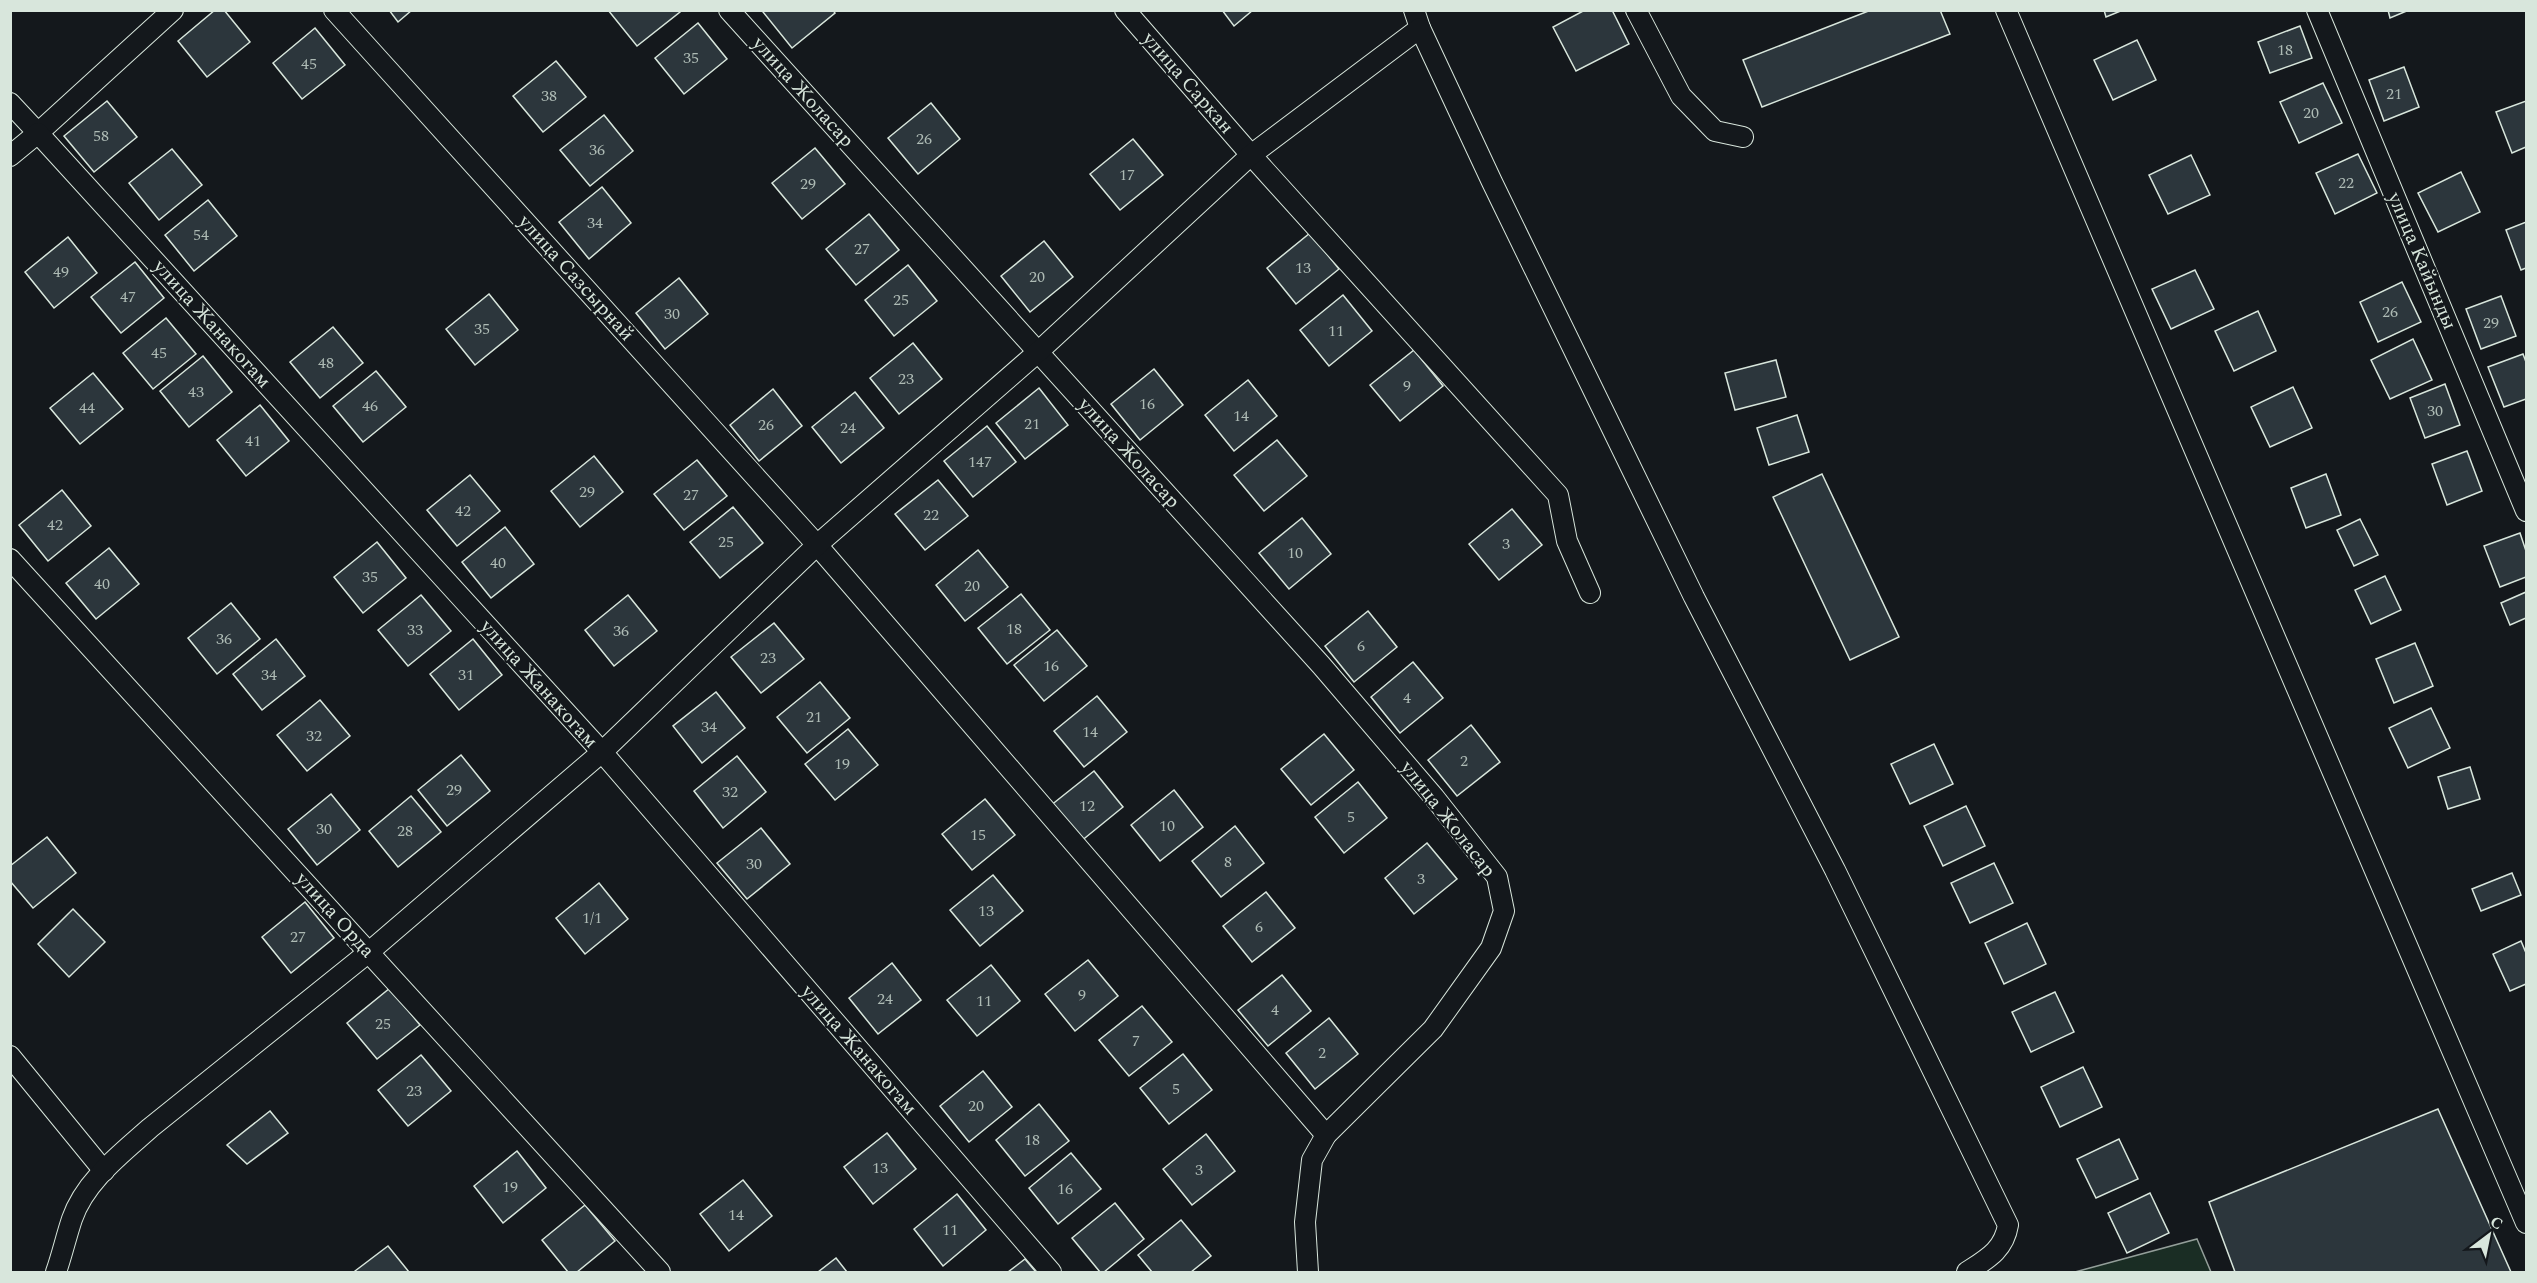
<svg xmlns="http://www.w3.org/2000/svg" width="2537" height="1283" viewBox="0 0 2537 1283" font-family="Spectral,serif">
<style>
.green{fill:#1a2d24;stroke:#939e99;stroke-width:1.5}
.building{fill:#2c363c;stroke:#d8e6dc;stroke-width:1.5}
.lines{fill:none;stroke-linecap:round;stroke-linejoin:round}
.street-casing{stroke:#d8e6dc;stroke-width:22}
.street{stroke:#14181c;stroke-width:20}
.labels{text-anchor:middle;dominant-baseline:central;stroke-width:4.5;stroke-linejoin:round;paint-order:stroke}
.number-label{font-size:16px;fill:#adbab4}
.street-label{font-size:20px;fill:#d8e6dc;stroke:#14181c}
</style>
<rect width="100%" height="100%" fill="#14181c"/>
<polygon class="green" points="2197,1239 2211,1272 2075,1272"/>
<g class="building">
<polygon points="215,10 224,10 250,42 207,77 178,41"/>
<polygon points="389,10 412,10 398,22"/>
<polygon points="608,10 679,10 680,12 637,46"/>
<polygon points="764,10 833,10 835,13 792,48 763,12"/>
<polygon points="1222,10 1253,10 1234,26"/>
<polygon points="1585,10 1612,10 1629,44 1576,71 1553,27"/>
<polygon points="1871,10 1940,10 1950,34 1762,107 1743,60"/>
<polygon points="2104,10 2123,10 2106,17"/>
<polygon points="2388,10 2409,10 2390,18"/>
<polygon points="698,23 727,59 684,94 655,58"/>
<polygon points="2300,26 2312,58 2270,73 2258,42"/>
<polygon points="315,28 345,65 302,99 273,63"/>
<polygon points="2137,40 2156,80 2113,100 2094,60"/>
<polygon points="556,61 586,97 543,132 513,96"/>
<polygon points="2404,67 2419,107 2384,121 2369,80"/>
<polygon points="2323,83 2342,123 2299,143 2280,102"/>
<polygon points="107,101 137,137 94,172 64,136"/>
<polygon points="2526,101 2526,147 2512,153 2496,112"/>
<polygon points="931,103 960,139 918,174 888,138"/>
<polygon points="604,115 633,151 590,186 560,150"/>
<polygon points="1133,139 1163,175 1120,210 1090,174"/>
<polygon points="815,148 845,184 802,219 772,183"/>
<polygon points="172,149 202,185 159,220 129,183"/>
<polygon points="2358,154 2377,193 2335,214 2316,173"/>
<polygon points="2191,155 2210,195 2168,214 2149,175"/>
<polygon points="2461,172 2480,212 2438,232 2418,193"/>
<polygon points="602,187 631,223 589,259 559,222"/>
<polygon points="208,200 237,236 194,271 165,235"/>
<polygon points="869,214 899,250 856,285 826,249"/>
<polygon points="2526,222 2526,268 2521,270 2506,230"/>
<polygon points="1310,233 1339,269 1296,304 1267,268"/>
<polygon points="68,237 97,273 54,308 25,272"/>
<polygon points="1044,241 1073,277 1030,312 1001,276"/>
<polygon points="135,262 164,298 121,333 91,297"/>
<polygon points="908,265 937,301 894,336 865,300"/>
<polygon points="2195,270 2214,309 2171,329 2152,289"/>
<polygon points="679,278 708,314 665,349 636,313"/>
<polygon points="2402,282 2421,322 2378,342 2360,302"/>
<polygon points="489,294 518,330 475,365 446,329"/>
<polygon points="1343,295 1372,331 1329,366 1300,330"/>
<polygon points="2501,296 2516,336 2481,349 2466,309"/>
<polygon points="2258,311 2276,351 2234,371 2215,331"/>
<polygon points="166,318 196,354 153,389 123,353"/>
<polygon points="333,327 363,363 320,398 290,362"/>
<polygon points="2413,339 2432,380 2390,399 2371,360"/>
<polygon points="913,343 942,379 899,414 870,378"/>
<polygon points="1414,350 1443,386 1400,421 1370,385"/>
<polygon points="2523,354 2526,362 2526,399 2504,407 2488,367"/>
<polygon points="203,356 232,392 189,427 160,391"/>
<polygon points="1776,360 1786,397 1735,410 1725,373"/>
<polygon points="1154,369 1183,405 1140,440 1111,404"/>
<polygon points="376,371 406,407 363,442 333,406"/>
<polygon points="93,373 123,409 80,444 50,408"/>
<polygon points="1248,380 1277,416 1234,451 1205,415"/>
<polygon points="2445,384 2460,425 2425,438 2410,398"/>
<polygon points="2293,387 2312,428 2270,447 2251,407"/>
<polygon points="1039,388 1068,425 1025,459 996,423"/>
<polygon points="773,389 802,426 759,461 730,425"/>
<polygon points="855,392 884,428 841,463 812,427"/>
<polygon points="260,405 289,441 246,476 217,440"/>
<polygon points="1797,415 1809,452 1769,465 1757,428"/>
<polygon points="987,426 1016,462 973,497 944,461"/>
<polygon points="1277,440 1307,476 1264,511 1234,475"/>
<polygon points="2467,451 2482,491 2447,505 2432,464"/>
<polygon points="594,456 623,492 580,527 551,491"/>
<polygon points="697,460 727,496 684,530 654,494"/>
<polygon points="1822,474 1899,637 1850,660 1773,497"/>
<polygon points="2326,474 2341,515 2306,528 2291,488"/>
<polygon points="470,475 500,511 457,546 427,510"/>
<polygon points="938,480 968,516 925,550 895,514"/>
<polygon points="62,490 91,526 48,561 19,525"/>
<polygon points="733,507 763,543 720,578 690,542"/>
<polygon points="1512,509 1542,545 1499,580 1469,544"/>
<polygon points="1302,518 1331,554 1289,589 1259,553"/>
<polygon points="2360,519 2378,555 2354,566 2337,530"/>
<polygon points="505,527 534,564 491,598 462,562"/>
<polygon points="2520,533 2526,551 2526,577 2500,587 2484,546"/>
<polygon points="377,542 406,578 363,613 334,577"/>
<polygon points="109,548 139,584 96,619 66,583"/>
<polygon points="978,550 1008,587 965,621 936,585"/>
<polygon points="2385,576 2401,610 2371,624 2355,590"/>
<polygon points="2526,592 2526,618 2510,625 2501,603"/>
<polygon points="1021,594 1050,630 1007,664 978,628"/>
<polygon points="421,595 451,631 408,666 378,630"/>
<polygon points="628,595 657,631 614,666 585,630"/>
<polygon points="231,603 260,639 217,674 188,638"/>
<polygon points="1368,611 1397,647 1354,682 1325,646"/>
<polygon points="774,623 804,659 761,693 731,657"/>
<polygon points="1057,630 1087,666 1044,701 1014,665"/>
<polygon points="276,639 305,676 262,710 233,674"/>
<polygon points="473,639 502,675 459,710 430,674"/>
<polygon points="2415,643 2433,686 2394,703 2376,659"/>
<polygon points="1413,662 1443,698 1400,733 1371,697"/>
<polygon points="820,682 850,718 807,753 777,717"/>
<polygon points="716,692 745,728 702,763 673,726"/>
<polygon points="1097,696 1127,732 1084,767 1054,731"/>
<polygon points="320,700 350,736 307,771 277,735"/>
<polygon points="2431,708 2450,748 2408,768 2389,728"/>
<polygon points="1471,725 1500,762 1457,796 1428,760"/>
<polygon points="848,729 878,765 835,800 805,764"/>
<polygon points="1324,734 1354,770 1311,805 1281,769"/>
<polygon points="1934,744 1953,784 1910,804 1891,764"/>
<polygon points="461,755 490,791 447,826 418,790"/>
<polygon points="737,756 766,792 723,828 694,791"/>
<polygon points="2470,767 2480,799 2448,809 2438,777"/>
<polygon points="1094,771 1123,807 1080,842 1050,806"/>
<polygon points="1358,782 1387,818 1344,853 1315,817"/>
<polygon points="1174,790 1203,827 1160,861 1131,825"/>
<polygon points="331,794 360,830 317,865 288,829"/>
<polygon points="411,796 441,832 398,867 369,831"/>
<polygon points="985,799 1015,835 972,870 942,834"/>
<polygon points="1966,806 1985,846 1943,866 1924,826"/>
<polygon points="1235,826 1264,863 1221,897 1192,861"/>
<polygon points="761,828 790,864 747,899 717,863"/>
<polygon points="47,837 76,873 33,908 10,881 10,866"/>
<polygon points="1427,843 1457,879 1414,914 1385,878"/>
<polygon points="1994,863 2013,903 1970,923 1951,883"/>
<polygon points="2512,873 2521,895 2481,911 2472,889"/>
<polygon points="993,875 1023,911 980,946 950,910"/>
<polygon points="599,883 628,919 585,954 556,918"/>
<polygon points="1266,892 1295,928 1252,962 1223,926"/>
<polygon points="305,902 334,938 291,973 262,937"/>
<polygon points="73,909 105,942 69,977 38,944"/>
<polygon points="2027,923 2046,964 2004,984 1985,943"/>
<polygon points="2521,941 2526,953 2526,984 2510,991 2493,954"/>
<polygon points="1088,960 1118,996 1075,1031 1045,994"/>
<polygon points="892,963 921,1000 878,1034 849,998"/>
<polygon points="991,965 1020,1001 977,1036 947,1000"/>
<polygon points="1282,975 1311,1011 1268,1046 1238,1010"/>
<polygon points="390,988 420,1025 377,1059 347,1023"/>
<polygon points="2055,992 2074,1032 2031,1052 2012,1012"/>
<polygon points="1142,1006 1172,1042 1129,1076 1099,1040"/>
<polygon points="1329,1018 1358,1054 1315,1089 1286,1053"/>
<polygon points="1183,1054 1212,1090 1169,1124 1140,1088"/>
<polygon points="421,1055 451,1091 408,1126 378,1090"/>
<polygon points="2083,1067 2102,1107 2060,1127 2041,1087"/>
<polygon points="983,1071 1012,1107 969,1142 940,1106"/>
<polygon points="1039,1104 1069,1141 1025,1176 996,1140"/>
<polygon points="2438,1109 2511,1272 2235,1272 2209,1202"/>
<polygon points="270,1111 288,1133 247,1164 227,1145"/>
<polygon points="887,1133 916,1169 873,1204 844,1167"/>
<polygon points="1206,1134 1235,1171 1192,1205 1163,1169"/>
<polygon points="2119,1139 2138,1179 2096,1198 2077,1159"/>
<polygon points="517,1151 546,1188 503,1223 474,1186"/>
<polygon points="1071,1153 1101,1189 1058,1224 1029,1188"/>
<polygon points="743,1180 772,1216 729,1251 700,1214"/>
<polygon points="2150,1193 2169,1233 2127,1253 2108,1213"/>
<polygon points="957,1194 986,1230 943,1266 914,1229"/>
<polygon points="1115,1203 1144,1239 1104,1272 1100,1272 1072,1238"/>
<polygon points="585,1205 615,1241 577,1272 568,1272 542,1240"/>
<polygon points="1181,1220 1211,1256 1191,1272 1152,1272 1138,1255"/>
<polygon points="388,1246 409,1272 356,1272 355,1271"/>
<polygon points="836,1258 847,1272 818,1272"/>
<polygon points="1025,1259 1036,1272 1008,1272"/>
</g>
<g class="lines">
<defs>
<g id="street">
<polyline points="334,10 817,545 1326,1135"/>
<polyline points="729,10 1321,665 1434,797 1497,877 1504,911 1491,948 1433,1029 1326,1135 1312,1160 1305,1222 1308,1272"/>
<polyline points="1125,10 1251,155 1558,495 1567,541 1590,593"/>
<polyline points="1414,10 1420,28"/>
<polyline points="1636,10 1681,96 1715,131 1743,137"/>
<polyline points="2006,10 2526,1223"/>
<polyline points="2317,10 2526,511"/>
<polyline points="10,103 38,133 173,10"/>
<polyline points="10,156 38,133 602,752 1051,1272"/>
<polyline points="10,559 660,1272"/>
<polyline points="10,1056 104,1171"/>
<path d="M 56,1272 C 62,1255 66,1237 72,1219 C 85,1181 121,1154 150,1128 L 369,952 L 602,752 L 817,545 L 1038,352 L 1251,155 L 1420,28 L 1492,182 L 1694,597 L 1835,870 L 2008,1225 C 2004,1250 1987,1259 1967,1272"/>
</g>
</defs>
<use href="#street" class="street-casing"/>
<use href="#street" class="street"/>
</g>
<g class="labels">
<g class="number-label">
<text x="2285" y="50">18</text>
<text x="691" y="58">35</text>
<text x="309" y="64">45</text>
<text x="2394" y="94">21</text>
<text x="549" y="96">38</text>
<text x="2311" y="113">20</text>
<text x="101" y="136">58</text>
<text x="924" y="139">26</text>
<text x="597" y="150">36</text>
<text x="1127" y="175">17</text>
<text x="2346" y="183">22</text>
<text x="808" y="184">29</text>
<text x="595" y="223">34</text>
<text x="201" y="235">54</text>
<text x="862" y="249">27</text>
<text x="1303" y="268">13</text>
<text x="61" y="272">49</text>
<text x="1037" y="277">20</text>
<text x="128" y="297">47</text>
<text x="901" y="300">25</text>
<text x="2390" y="312">26</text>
<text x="672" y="314">30</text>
<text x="2491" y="323">29</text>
<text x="482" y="329">35</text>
<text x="1336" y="331">11</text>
<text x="159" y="353">45</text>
<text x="326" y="363">48</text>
<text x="906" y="379">23</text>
<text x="1407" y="386">9</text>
<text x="196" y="392">43</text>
<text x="1147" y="404">16</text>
<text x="370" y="406">46</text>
<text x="87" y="408">44</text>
<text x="2435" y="411">30</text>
<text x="1241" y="416">14</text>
<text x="1032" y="424">21</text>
<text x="766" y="425">26</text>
<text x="848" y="428">24</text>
<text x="253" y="441">41</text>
<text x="980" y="462">147</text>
<text x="587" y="492">29</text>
<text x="691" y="495">27</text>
<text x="463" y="511">42</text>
<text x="931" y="515">22</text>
<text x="55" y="525">42</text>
<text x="726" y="542">25</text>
<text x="1506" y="544">3</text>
<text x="1295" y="553">10</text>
<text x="498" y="563">40</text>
<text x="370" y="577">35</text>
<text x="102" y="584">40</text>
<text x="972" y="586">20</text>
<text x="1014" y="629">18</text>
<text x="415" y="630">33</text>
<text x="621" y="631">36</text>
<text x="224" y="639">36</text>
<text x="1361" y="646">6</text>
<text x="768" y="658">23</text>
<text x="1051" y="666">16</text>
<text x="269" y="675">34</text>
<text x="466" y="675">31</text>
<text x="1407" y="698">4</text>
<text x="814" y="717">21</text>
<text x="709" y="727">34</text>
<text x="1090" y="732">14</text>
<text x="314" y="736">32</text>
<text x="1464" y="761">2</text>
<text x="842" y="764">19</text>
<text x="454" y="790">29</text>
<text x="730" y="792">32</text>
<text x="1087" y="806">12</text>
<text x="1351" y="817">5</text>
<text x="1167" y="826">10</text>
<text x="324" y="829">30</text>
<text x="405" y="831">28</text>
<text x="978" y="835">15</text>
<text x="1228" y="862">8</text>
<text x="754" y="864">30</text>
<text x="1421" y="879">3</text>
<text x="986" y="911">13</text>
<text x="592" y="918">1/1</text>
<text x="1259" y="927">6</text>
<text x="298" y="937">27</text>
<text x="1082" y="995">9</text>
<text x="885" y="999">24</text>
<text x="984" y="1001">11</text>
<text x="1275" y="1010">4</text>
<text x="383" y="1024">25</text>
<text x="1136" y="1041">7</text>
<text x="1322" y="1053">2</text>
<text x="1176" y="1089">5</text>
<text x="414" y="1091">23</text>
<text x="976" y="1106">20</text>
<text x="1032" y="1140">18</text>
<text x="880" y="1168">13</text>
<text x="1199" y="1170">3</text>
<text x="510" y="1187">19</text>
<text x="1065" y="1189">16</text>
<text x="736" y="1215">14</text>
<text x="950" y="1230">11</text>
</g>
<g class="street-label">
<text transform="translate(1188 83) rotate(49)">улица Саркан</text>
<text transform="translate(803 92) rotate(48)">улица Жоласар</text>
<text transform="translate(2422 261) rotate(67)">улица Кайынды</text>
<text transform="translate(576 278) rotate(48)">улица Сазсырнай</text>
<text transform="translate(212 324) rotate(48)">улица Жанакогам</text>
<text transform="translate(1129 453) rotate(48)">улица Жоласар</text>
<text transform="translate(539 684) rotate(48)">улица Жанакогам</text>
<text transform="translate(1448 819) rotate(52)">улица Жоласар</text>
<text transform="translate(335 915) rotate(48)">улица Орда</text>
<text transform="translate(859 1050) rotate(49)">улица Жанакогам</text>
</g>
</g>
<rect width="2537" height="1283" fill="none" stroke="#d8e6dc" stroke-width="24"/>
<g transform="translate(2489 1235) rotate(32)" stroke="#14181c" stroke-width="4.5" paint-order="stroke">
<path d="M0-4.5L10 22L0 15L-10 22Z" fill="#d8e6dc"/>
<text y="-9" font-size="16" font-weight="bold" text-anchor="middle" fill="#d8e6dc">С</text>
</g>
</svg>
